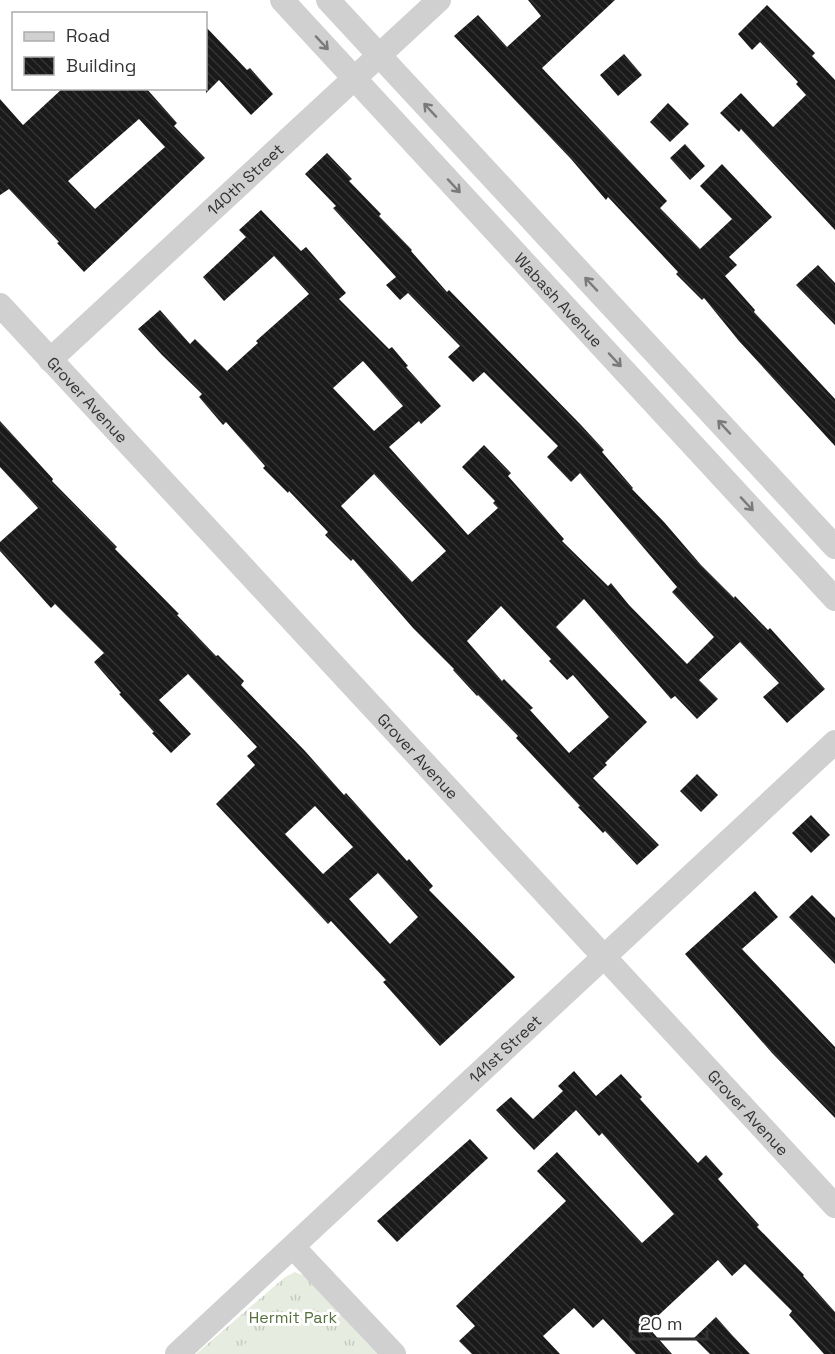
<svg xmlns="http://www.w3.org/2000/svg" width="835" height="1354" viewBox="0 0 835 1354" font-family="'Space Grotesk',sans-serif">
<style>
.grass{fill:url(#grass-tufts)}
.pitch{fill:#e6ecdf}
.building{fill:url(#building-back-hatch);fill-rule:evenodd}
.lines{fill:none;stroke-linecap:round;stroke-linejoin:round}
.street{stroke:#d0d0d0;stroke-width:24}
.oneway{stroke:#7a7a7a}
.labels{text-anchor:middle;dominant-baseline:central;stroke-width:6;stroke-linejoin:round;paint-order:stroke}
.street-label{font-size:16px;fill:#333;stroke:#fff}
.park-label{font-size:16px;fill:#56703f;stroke:#fff}
</style>
<defs>
<pattern id="grass-tufts" width="24" height="20" patternUnits="userSpaceOnUse" patternTransform="scale(1.5)"><rect width="24" height="20" fill="#e6ecdf"/><path d="M3 7l-1-3M5 7V3M7 7l1-3M15 17l-1-3M17 17v-4M19 17l1-3" fill="none" stroke="#c6cbc0"/></pattern>
<pattern id="building-back-hatch" width="6" height="6" patternUnits="userSpaceOnUse" patternTransform="scale(1.5)"><rect width="6" height="6" fill="#1a1a1a"/><path d="M-1 5l2 2M0 0l6 6M5-1l2 2" fill="none" stroke="#333"/></pattern>
</defs>
<rect width="100%" height="100%" fill="#fff"/>
<polygon class="grass" points="295,1272 305,1276 377,1354 196,1354 285,1277"/>
<path class="pitch" d="M 290,1323 C 317,1328 331,1334 349,1354 L 232,1354 C 249,1338 268,1329 290,1323 Z"/>
<g class="building">
<polygon points="528,0 615,0 542,68 667,201 660,208 700,249 732,219 700,186 722,164 772,217 729,257 737,265 725,276 755,310 754,312 835,399 835,446 739,341 704,298 702,300 676,274 678,272 608,197 606,200 571,159 454,36 478,15 507,47 541,16"/>
<polygon points="767,5 815,53 812,56 835,80 835,230 741,129 739,132 720,113 741,93 773,127 806,95 796,84 798,82 760,42 752,50 738,34"/>
<polygon points="206,27 247,70 250,68 273,94 251,115 219,80 206,93"/>
<polygon points="624,54 642,75 618,96 600,75"/>
<path d="M 63,88 L 146,88 L 177,123 L 174,126 L 205,158 L 84,272 L 57,243 L 59,242 L 9,189 L 0,195 L 0,99 L 23,125 ZM 139,119 L 165,147 L 95,209 L 68,181 Z"/>
<polygon points="668,103 689,124 670,142 650,122"/>
<polygon points="685,144 705,166 690,180 670,158"/>
<path d="M 327,153 L 352,179 L 349,181 L 381,214 L 379,216 L 412,250 L 411,251 L 447,292 L 449,290 L 581,425 L 604,450 L 602,452 L 633,488 L 632,489 L 664,522 L 701,565 L 734,598 L 735,596 L 768,630 L 770,628 L 825,689 L 787,723 L 763,697 L 779,683 L 740,642 L 699,680 L 718,699 L 697,719 L 675,696 L 671,699 L 584,599 L 556,627 L 647,722 L 605,763 L 607,765 L 593,778 L 659,845 L 637,865 L 605,831 L 603,833 L 578,807 L 580,806 L 516,738 L 518,736 L 478,695 L 477,696 L 453,670 L 454,669 L 413,628 L 353,559 L 351,561 L 325,535 L 328,532 L 289,491 L 288,493 L 263,468 L 265,466 L 226,422 L 223,425 L 199,397 L 202,394 L 162,355 L 138,329 L 160,310 L 190,344 L 195,339 L 227,371 L 258,343 L 256,341 L 309,294 L 274,256 L 224,301 L 203,277 L 246,237 L 239,230 L 261,210 L 301,251 L 306,247 L 346,293 L 339,299 L 389,349 L 392,347 L 408,366 L 406,367 L 441,406 L 421,424 L 419,421 L 389,447 L 468,535 L 498,508 L 493,503 L 495,501 L 462,467 L 484,445 L 511,473 L 508,476 L 564,539 L 562,541 L 608,586 L 611,583 L 629,605 L 687,664 L 714,637 L 672,592 L 677,587 L 580,473 L 571,482 L 547,457 L 558,446 L 484,372 L 473,382 L 448,357 L 460,346 L 408,293 L 400,300 L 386,285 L 396,277 L 333,208 L 336,206 L 305,174 ZM 363,361 L 403,406 L 374,431 L 333,388 ZM 374,474 L 446,551 L 412,582 L 341,506 ZM 501,606 L 551,659 L 549,661 L 567,680 L 573,675 L 609,717 L 569,753 L 530,710 L 533,708 L 504,679 L 502,681 L 467,641 Z"/>
<polygon points="818,265 835,283 835,325 796,285"/>
<path d="M 0,421 L 53,479 L 52,481 L 117,547 L 115,549 L 179,614 L 177,615 L 216,656 L 218,655 L 244,681 L 241,685 L 305,751 L 344,795 L 346,793 L 407,861 L 409,859 L 433,886 L 429,890 L 515,977 L 440,1046 L 383,982 L 386,980 L 331,921 L 328,924 L 216,804 L 255,765 L 247,756 L 257,747 L 188,674 L 159,700 L 191,734 L 171,753 L 152,733 L 154,732 L 119,694 L 121,693 L 94,662 L 104,653 L 55,604 L 51,608 L 0,551 L 0,542 L 38,508 L 0,467 ZM 315,806 L 353,847 L 323,874 L 285,834 ZM 378,873 L 418,917 L 390,944 L 349,899 Z"/>
<polygon points="697,774 718,795 701,812 680,791"/>
<polygon points="811,815 830,835 811,853 792,833"/>
<polygon points="755,891 778,917 742,949 835,1047 835,1118 772,1053 685,954"/>
<polygon points="812,895 835,918 835,964 789,917"/>
<polygon points="574,1071 596,1096 621,1074 642,1097 640,1099 698,1163 706,1155 723,1174 718,1179 759,1225 757,1227 804,1275 803,1276 835,1312 835,1354 824,1354 789,1315 792,1311 745,1264 732,1276 718,1260 647,1326 672,1354 636,1354 603,1319 593,1328 574,1308 543,1336 560,1354 472,1354 459,1341 475,1326 456,1306 566,1201 537,1171 557,1152 642,1243 674,1214 602,1133 599,1136 576,1110 534,1150 496,1110 511,1097 533,1119 563,1091 558,1086"/>
<polygon points="470,1139 488,1158 397,1242 377,1221"/>
<polygon points="716,1317 732,1335 750,1354 710,1354 694,1338"/>
</g>
<g class="lines">
<g class="street">
<path id="s1" d="M 282,0 L 835,599"/>
<polyline points="328,0 835,547"/>
<path id="s2" d="M 0,305 L 835,1206"/>
<path id="s3" d="M 50,360 L 439,0"/>
<polyline points="293,1247 394,1354"/>
<path id="s4" d="M 177,1354 L 835,742"/>
</g>
</g>
<defs><path id="oneway-shaft" d="M-6 0H5M1.5-3L5.5 0L1.5 3" fill="none" stroke-width="1.6" stroke-linecap="round" stroke-linejoin="round" transform="scale(1.5)"/></defs>
<g class="oneway">
<use href="#oneway-shaft" transform="translate(322 43) rotate(47)"/>
<use href="#oneway-shaft" transform="translate(430 110) rotate(-133)"/>
<use href="#oneway-shaft" transform="translate(454 186) rotate(47)"/>
<use href="#oneway-shaft" transform="translate(591 284) rotate(-133)"/>
<use href="#oneway-shaft" transform="translate(615 360) rotate(47)"/>
<use href="#oneway-shaft" transform="translate(724 427) rotate(-133)"/>
<use href="#oneway-shaft" transform="translate(747 504) rotate(47)"/>
</g>
<g class="labels">
<g class="street-label">
<text stroke="none"><textPath href="#s3" startOffset="266">140th Street</textPath></text>
<text stroke="none"><textPath href="#s1" startOffset="408">Wabash Avenue</textPath></text>
<text stroke="none"><textPath href="#s2" startOffset="129">Grover Avenue</textPath></text>
<text stroke="none"><textPath href="#s2" startOffset="615">Grover Avenue</textPath></text>
<text stroke="none"><textPath href="#s4" startOffset="448">141st Street</textPath></text>
<text stroke="none"><textPath href="#s2" startOffset="1101">Grover Avenue</textPath></text>
</g>
<g class="park-label">
<text x="293" y="1317">Hermit Park</text>
</g>
</g>
<rect x="12" y="12" width="195" height="78" fill="#ffffff" stroke="#adadad" stroke-width="1.5"/>
<rect x="24" y="32" width="30" height="9" fill="#d0d0d0" stroke="#adadad" stroke-width="1.5"/>
<text x="66" y="42" font-size="18" fill="#333333">Road</text>
<rect x="24" y="57" width="30" height="18" fill="url(#building-back-hatch)" stroke="#adadad" stroke-width="1.5"/>
<text x="66" y="72" font-size="18" fill="#333333">Building</text>
<path d="M631 1330v9h76v-9" fill="none" stroke="#333333" stroke-width="3"/>
<text x="640" y="1330" font-size="18" fill="#333333" stroke="#ffffff" stroke-width="4.5" paint-order="stroke">20 m</text>
</svg>
